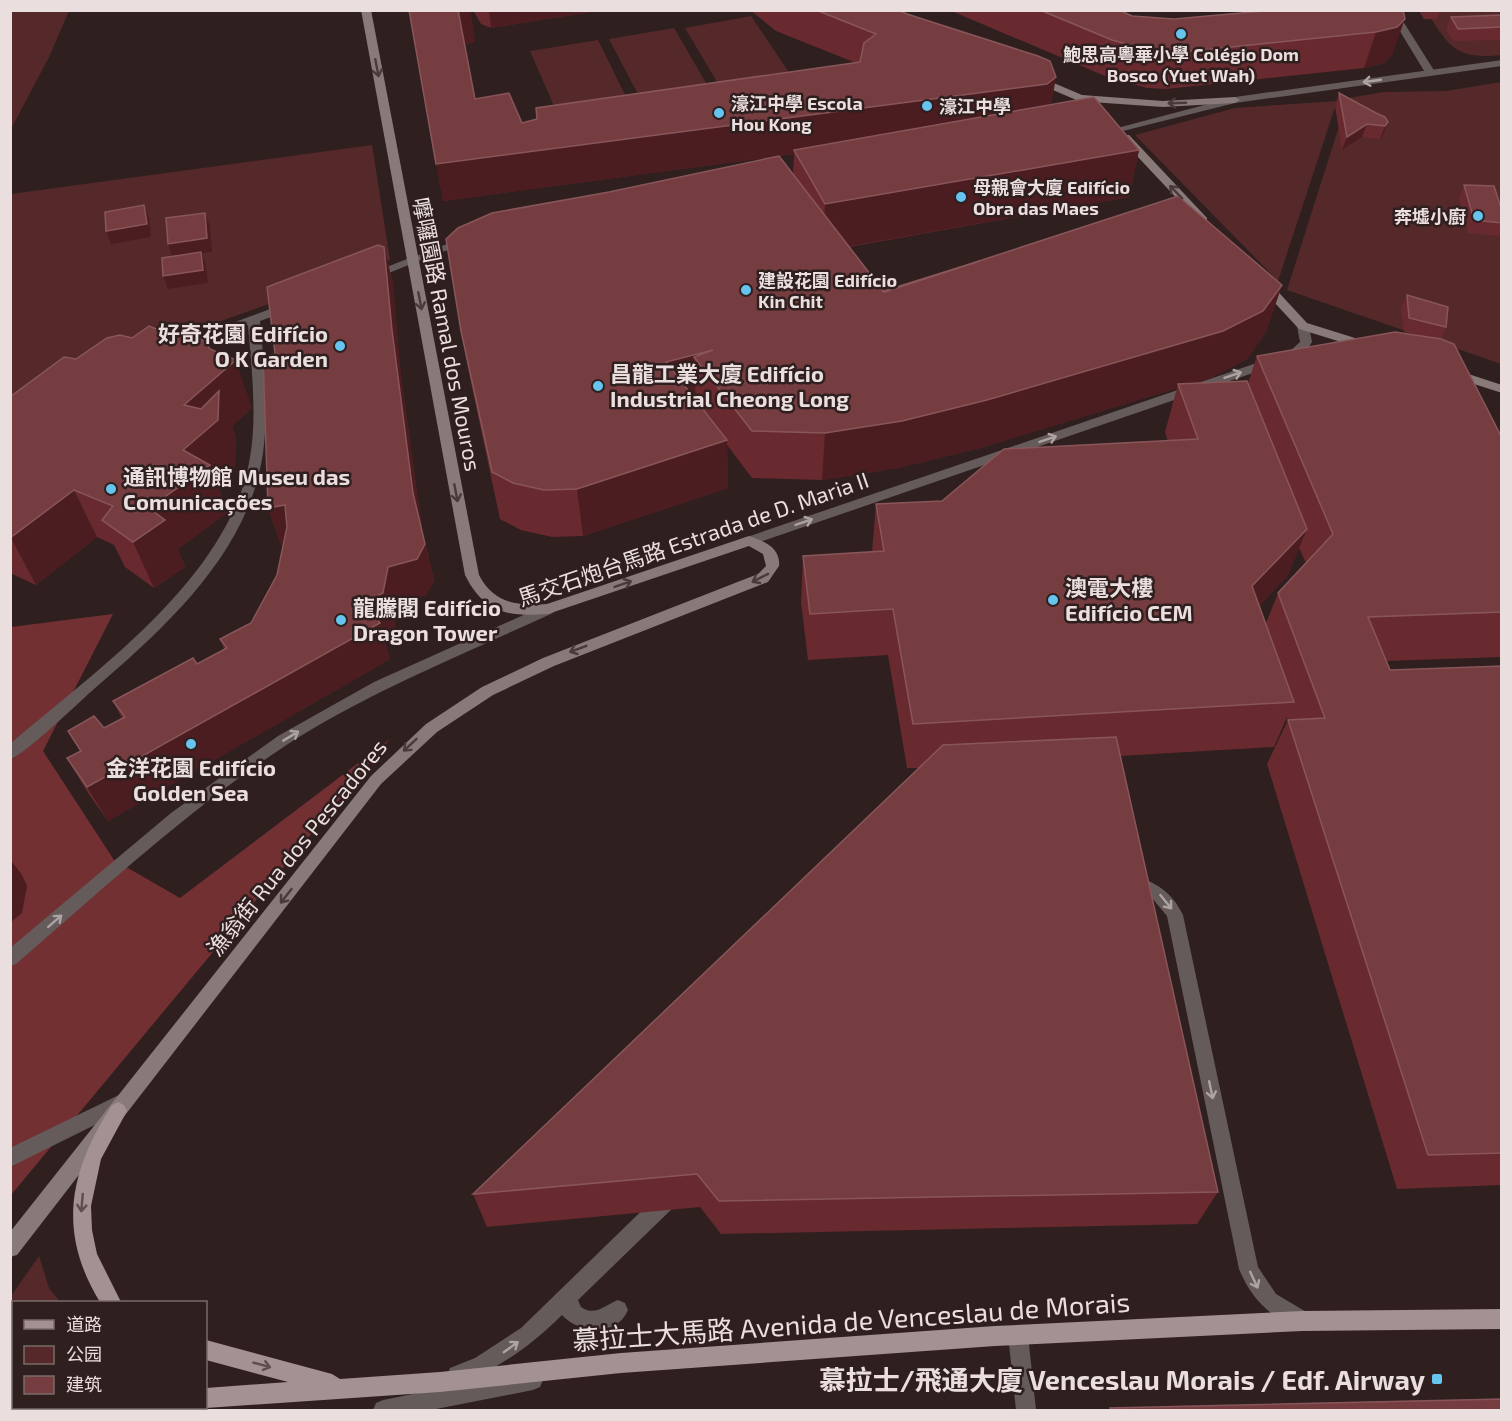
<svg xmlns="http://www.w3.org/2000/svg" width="1512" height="1421" viewBox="0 0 1512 1421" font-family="'Exo 2','Noto Sans SC',sans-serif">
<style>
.green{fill:#55292a}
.forest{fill:#733033}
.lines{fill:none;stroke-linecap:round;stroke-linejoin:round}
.service{fill:#645b5a;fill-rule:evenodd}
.minor{fill:#645b5a;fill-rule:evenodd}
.tertiary{fill:#645b5a;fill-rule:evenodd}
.secondary{fill:#887a79;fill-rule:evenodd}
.primary{fill:#a49191;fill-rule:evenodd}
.wall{fill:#682a2e;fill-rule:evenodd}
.shaded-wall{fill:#4b1d20}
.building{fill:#763d41;stroke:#88565a;stroke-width:1.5}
.oneway{stroke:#4a3a3a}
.oneway2{stroke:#aea3a3}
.oneway3{stroke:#5e4d4d}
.poi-dot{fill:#66c4ef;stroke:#2f1f1f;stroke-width:2}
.labels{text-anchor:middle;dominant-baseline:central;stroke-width:5;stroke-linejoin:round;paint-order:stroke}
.far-poi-label{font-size:18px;font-weight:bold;fill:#eadede;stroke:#2f1f1f;text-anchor:start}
.poi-label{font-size:22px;font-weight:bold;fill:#eadede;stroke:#2f1f1f;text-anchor:start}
.street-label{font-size:22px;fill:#eadede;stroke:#2f1f1f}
.near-street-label{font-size:27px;fill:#eadede;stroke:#2f1f1f}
.near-poi-label{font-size:27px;font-weight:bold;fill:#eadede;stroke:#2f1f1f;text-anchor:end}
</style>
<rect width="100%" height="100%" fill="#2f1f1f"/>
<g class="green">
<polygon points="11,10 69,11 49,57 11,129"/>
<path d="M 1426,11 L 1501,11 L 1501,55 C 1455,60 1450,47 1426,11 Z"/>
<polygon points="751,16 790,74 720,87 685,28"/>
<polygon points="674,28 709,88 641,100 609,39"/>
<polygon points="598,40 628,101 557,113 530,51"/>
<polygon points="1501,82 1501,364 1287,290 1348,98 1384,92 1446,91"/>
<polygon points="1337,101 1278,281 1135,135 1235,108"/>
<polygon points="372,145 390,260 11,397 11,194"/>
<polygon points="39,1256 49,1288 60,1302 14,1302 13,1353 11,1354 11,1296"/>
</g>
<polygon class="forest" points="113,614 43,751 114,860 180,898 390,739 11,1195 11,627"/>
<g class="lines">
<g class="service">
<path d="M 1132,875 C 1156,882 1172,892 1183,915 L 1258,1267 L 1276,1294 L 1308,1313 L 1311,1320 L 1308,1327 L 1301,1330 C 1270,1317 1252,1300 1239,1269 L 1167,916 L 1152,898 L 1126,887 L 1124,882 L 1126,877 Z"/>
<polygon points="123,1093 129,1096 132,1102 129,1108 10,1167 10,1148"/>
<path d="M 669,1189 L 676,1191 L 678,1198 L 676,1205 L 578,1300 L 581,1307 C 595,1317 605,1305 618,1300 L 625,1303 L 628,1310 C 617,1337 579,1334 562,1315 C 530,1347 499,1368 457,1385 L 450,1382 L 447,1375 L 450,1368 L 475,1358 L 521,1328 L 662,1191 Z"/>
</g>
<g class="minor">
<polygon points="1387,10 1396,10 1435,72 1434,74 1426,74"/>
<polygon points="412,257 416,258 416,262 374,279 370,280 364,276"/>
<path d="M 289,302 L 295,306 L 293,309 L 260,321 C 264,365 269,409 263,453 C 249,552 166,627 94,689 C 78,703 26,754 10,759 L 10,744 C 94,672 216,587 246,476 C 259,427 252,375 248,325 L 186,349 L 182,350 L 176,346 L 178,343 Z"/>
<polygon points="1303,322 1309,326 1312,342 1306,352 1297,358 754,544 749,546 742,541 744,538 1289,352 1300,342 1297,326"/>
<path d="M 548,604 L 555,609 L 553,613 C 464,654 371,691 288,744 C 190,808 104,888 16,964 L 10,966 L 10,948 L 171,813 L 278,736 L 374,682 Z"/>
<polygon points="1018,1325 1025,1328 1028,1335 1036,1410 1016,1410 1008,1335 1011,1328"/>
<polygon points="533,1370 540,1373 543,1380 540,1387 533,1390 431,1410 373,1410 376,1403 383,1400"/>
</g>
<g class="tertiary">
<polygon points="1502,60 1502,66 1235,103 1103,136 1098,133 1235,97"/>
<polygon points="465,237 471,240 469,242 416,262 408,262 406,260"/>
</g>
<g class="secondary">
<path d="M 361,10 L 371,10 L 479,575 C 494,604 518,606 547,604 L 749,536 C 764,541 781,548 779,566 L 768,582 L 554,666 L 493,695 L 437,732 L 381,784 L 17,1255 L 10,1257 L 10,1232 L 371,776 L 426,724 L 482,687 L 543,658 L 758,574 L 766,566 L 763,554 L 749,546 L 548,614 C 508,617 484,613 465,575 Z"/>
<polygon points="1034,78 1042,78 1082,95 1163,101 1235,97 1240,100 1235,103 1163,107 1091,102 1101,110 1096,113 1074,99 1034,82"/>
<polygon points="1121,135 1129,135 1207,218 1207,222 1199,222 1121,139"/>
<polygon points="1265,281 1269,282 1307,323 1371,343 1373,346 1367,350 1299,329 1261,288 1261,282"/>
<polygon points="1453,369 1502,385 1502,393 1449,376 1447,373"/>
</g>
<g class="primary">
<path d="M 118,1102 L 124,1105 L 127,1111 L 101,1159 L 91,1206 L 92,1230 L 97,1254 L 121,1302 L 100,1302 C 57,1232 69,1172 112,1105 Z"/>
<polygon points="1502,1309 1502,1329 1302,1331 995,1346 621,1373 440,1392 206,1408 204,1408 206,1388 288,1382 206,1360 206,1340 332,1374 340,1379 440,1372 621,1353 995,1326 1302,1311"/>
<polygon points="105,1408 140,1408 139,1410 104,1410"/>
</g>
</g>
<g class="wall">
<path d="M 409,10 L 470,10 L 475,42 L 464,44 L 475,99 L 522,123 L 856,63 L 776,31 L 750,10 L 898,10 L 1052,104 L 1139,150 L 1129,197 L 849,247 L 883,291 L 1282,285 L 1266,332 L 1247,359 L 1209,379 L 1192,384 L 1248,383 L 1257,356 L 1418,335 L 1404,332 L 1401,309 L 1407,295 L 1446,327 L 1441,339 L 1502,438 L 1502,657 L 1386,661 L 1390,670 L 1502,666 L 1502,1185 L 1397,1189 L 1267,764 L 1288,720 L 1287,717 L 1274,747 L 1120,756 L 1218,1192 L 1197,1224 L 721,1234 L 700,1207 L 487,1227 L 473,1194 L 919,768 L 907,768 L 888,655 L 808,660 L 801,602 L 803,556 L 872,552 L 876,504 L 942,501 L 1168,441 L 1165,432 L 1177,388 L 980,448 L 898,468 L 822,480 L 752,478 L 727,445 L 728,488 L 583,536 L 552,537 L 521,530 L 500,519 L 470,378 L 461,331 L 793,175 L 794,154 L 443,201 ZM 1299,548 L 1306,563 L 1278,593 L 1266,623 L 1259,606 L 1288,575 Z"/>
<polygon points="473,10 604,10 491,28 481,24"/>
<polygon points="949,10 1119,10 1132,16 1174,19 1403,10 1392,55 1384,63 1364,68 1166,89 1147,88 1105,76"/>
<polygon points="1418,10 1440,10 1437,19 1424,19"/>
<polygon points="1502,15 1502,40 1454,41 1446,30 1451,17"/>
<polygon points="1339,93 1388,122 1383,135 1380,139 1362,137 1342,150 1335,106"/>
<polygon points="1464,185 1502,211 1502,231 1499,236 1468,233 1459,198"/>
<polygon points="384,247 393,284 400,368 422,529 434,581 426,595 398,604 394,629 383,635 390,659 108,821 88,793 67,758 80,751 68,731 104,728 122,718 113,701 197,664 224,649 220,639 251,623 277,575 283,545 281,545 268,508 275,354"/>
<polygon points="132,338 210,349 252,408 232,426 236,438 235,467 217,484 228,512 178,549 185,567 154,588 125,567 114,545 97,537 36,585 10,573 10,397 76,359"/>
</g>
<g class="shaded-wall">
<polygon points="457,10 470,10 475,42 463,45"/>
<polygon points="489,10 604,10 491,28"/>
<polygon points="1405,19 1392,55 1384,63 1364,68 1376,32"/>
<polygon points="1056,77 1050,113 794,150 794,154 443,201 436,164"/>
<polygon points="1388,122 1383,135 1380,139 1385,126"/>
<polygon points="1367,124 1362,137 1342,150 1347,137"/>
<polygon points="1139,150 1129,197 823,251 825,204"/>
<polygon points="144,205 149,218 151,237 111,244 106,231"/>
<polygon points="205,213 210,226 212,252 202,253 206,265 208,283 168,289 163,276 172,257 168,244"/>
<polygon points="384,247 393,284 400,368 422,530 413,493 392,330"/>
<polygon points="1282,285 1266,332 1247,359 1209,379 1179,388 1178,384 1177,388 980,448 898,468 822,480 825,433"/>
<polygon points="713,350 694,357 696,402 666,362"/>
<polygon points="236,360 252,408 232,426 236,438 235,467 217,484 228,512 178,549 185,567 154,588 133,542 149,508 183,450 184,405"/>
<polygon points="727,440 728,488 583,536 577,489"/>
<polygon points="74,490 97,537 36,585 11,538"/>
<polygon points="285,505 298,542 281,545 268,508"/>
<polygon points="1307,529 1288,575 1234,632 1252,586"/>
<polygon points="425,544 434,581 426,595 398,604 394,629 383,635 390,659 108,821 87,787 367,601 388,567"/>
<polygon points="10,859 22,875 27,886 22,913 10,923"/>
</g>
<g class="building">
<polygon points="409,10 458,10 475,99 509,93 522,123 537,119 536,108 860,62 864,43 876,34 816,10 898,10 907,14 1038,56 1050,61 1056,77 1047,84 436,164"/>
<polygon points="1040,10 1119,10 1132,16 1174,19 1276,10 1403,10 1405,19 1397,27 1376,32 1174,53 1155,52 1112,40"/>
<polygon points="1502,15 1502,27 1458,29 1451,17"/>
<polygon points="1339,93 1376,113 1385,117 1388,122 1385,126 1367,124 1347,137"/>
<polygon points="1094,97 1139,150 825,204 794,150"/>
<polygon points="779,156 884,292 1178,196 1282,285 1263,311 1223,331 987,400 902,421 825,433 752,431 694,357 713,350 666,362 727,440 577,489 544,490 513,483 492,472 461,331 446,239 458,228 492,213 609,192"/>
<polygon points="1464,185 1494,186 1502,211 1502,223 1474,220"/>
<polygon points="144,205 147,224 106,231 105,212"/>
<polygon points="205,213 207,238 168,244 166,218"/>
<polygon points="378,245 384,247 392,330 413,493 425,544 417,559 388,567 383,593 367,601 380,623 87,787 67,758 81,751 68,731 94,716 104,728 125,717 113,701 193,658 197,664 227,648 220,639 251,623 277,575 287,527 285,505 268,508 263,356 275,354 267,287"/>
<polygon points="201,252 203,270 163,276 162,258"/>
<polygon points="980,261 884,292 883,291"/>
<polygon points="1407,295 1448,307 1446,327 1409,318"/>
<polygon points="149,326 171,335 198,337 206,342 210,349 236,360 184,405 201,409 219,391 218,420 183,450 210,465 149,508 165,520 133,542 102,520 113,506 74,490 10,538 10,397 64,357 76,359 107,338 120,335 132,338"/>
<polygon points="1395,332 1441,339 1454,344 1502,438 1502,612 1368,617 1390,670 1502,666 1502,1153 1428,1155 1288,720 1325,718 1278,593 1333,534 1257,356"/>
<polygon points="1247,381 1307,529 1252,586 1294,702 913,724 893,609 810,614 803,556 884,551 876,504 942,501 1004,449 1198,439 1178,384"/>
<polygon points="1116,737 1218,1192 719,1201 697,1174 473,1194 943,745"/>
<polygon points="1502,1399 1502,1410 1111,1410 1110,1408"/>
</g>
<defs><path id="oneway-shaft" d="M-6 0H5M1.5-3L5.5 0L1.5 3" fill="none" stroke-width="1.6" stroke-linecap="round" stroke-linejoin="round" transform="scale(1.5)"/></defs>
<g class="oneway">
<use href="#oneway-shaft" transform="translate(377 68) rotate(79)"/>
<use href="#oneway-shaft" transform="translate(1177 103) rotate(178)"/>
<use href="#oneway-shaft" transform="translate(1176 192) rotate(-134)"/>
<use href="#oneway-shaft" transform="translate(420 301) rotate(79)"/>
<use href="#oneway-shaft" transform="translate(456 493) rotate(79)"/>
<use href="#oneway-shaft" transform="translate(760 578) rotate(153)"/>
<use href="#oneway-shaft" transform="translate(623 584) rotate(-19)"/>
<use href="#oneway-shaft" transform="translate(578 649) rotate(159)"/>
<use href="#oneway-shaft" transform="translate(410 745) rotate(137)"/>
<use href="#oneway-shaft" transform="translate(286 896) rotate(128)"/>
</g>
<g class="oneway2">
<use href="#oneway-shaft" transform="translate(1372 81) rotate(172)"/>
<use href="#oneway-shaft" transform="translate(1233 375) rotate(-19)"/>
<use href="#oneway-shaft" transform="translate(1048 439) rotate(-19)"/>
<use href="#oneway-shaft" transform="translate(804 522) rotate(-19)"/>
<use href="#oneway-shaft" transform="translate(291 736) rotate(-31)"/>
<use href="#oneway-shaft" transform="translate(1166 902) rotate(51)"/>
<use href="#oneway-shaft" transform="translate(55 921) rotate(-41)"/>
<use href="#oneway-shaft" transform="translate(1211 1090) rotate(78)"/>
<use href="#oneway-shaft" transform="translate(1254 1280) rotate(65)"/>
<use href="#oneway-shaft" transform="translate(511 1347) rotate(-36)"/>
</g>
<g class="oneway3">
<use href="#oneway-shaft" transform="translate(82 1203) rotate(95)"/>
<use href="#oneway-shaft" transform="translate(262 1365) rotate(15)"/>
</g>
<g class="poi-dot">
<circle cx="1181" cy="34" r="6"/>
<circle cx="927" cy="106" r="6"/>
<circle cx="719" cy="113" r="6"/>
<circle cx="961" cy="197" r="6"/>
<circle cx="1478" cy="216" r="6"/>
<circle cx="746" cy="290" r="6"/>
<circle cx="340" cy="346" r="6"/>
<circle cx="598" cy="386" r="6"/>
<circle cx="111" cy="489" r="6"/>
<circle cx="1053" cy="600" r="6"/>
<circle cx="341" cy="620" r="6"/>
<circle cx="191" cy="744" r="6"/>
<rect x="1431" y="1373" width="12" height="12" rx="3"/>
</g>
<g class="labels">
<g class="far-poi-label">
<text x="1181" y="54" text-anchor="middle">鮑思高粵華小學 Colégio Dom<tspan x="1181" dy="21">Bosco (Yuet Wah)</tspan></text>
<text x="731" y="103">濠江中學 Escola<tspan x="731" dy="21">Hou Kong</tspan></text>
<text x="939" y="106">濠江中學</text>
<text x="973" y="187">母親會大廈 Edifício<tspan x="973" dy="21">Obra das Maes</tspan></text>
<text x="1466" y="216" text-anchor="end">奔墟小廚</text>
<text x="758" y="280">建設花園 Edifício<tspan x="758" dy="21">Kin Chit</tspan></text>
</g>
<g class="poi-label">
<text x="328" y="333" text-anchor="end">好奇花園 Edifício<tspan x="328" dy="25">O K Garden</tspan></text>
<text x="610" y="373">昌龍工業大廈 Edifício<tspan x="610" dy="25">Industrial Cheong Long</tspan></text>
<text x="123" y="476">通訊博物館 Museu das<tspan x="123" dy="25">Comunicações</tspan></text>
<text x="1065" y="587">澳電大樓<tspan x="1065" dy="25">Edifício CEM</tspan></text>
<text x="353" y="607">龍騰閣 Edifício<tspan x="353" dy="25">Dragon Tower</tspan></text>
<text x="191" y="767" text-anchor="middle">金洋花園 Edifício<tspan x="191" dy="25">Golden Sea</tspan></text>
</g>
<g class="street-label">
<text transform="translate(448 334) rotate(79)">嚤囉園路 Ramal dos Mouros</text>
<text transform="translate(693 538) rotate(-19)">馬交石炮台馬路 Estrada de D. Maria II</text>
<text transform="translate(296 847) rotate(-51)">漁翁街 Rua dos Pescadores</text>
</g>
<g class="near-street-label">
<text transform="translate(851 1320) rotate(-4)">慕拉士大馬路 Avenida de Venceslau de Morais</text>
</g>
<g class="near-poi-label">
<text x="1425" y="1379">慕拉士/飛通大廈 Venceslau Morais / Edf. Airway</text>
</g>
</g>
<rect width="1512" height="1421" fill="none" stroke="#eadede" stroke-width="24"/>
<rect x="12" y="1301" width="195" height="108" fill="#2f1f1f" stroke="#7a6b6b" stroke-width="1.5"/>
<rect x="24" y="1320" width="30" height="9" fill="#a49191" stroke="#7a6b6b" stroke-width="1.5"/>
<text x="66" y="1331" font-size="18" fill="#eadede">道路</text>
<rect x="24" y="1346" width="30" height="18" fill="#55292a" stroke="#7a6b6b" stroke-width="1.5"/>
<text x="66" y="1361" font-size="18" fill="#eadede">公园</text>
<rect x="24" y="1376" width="30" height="18" fill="#763d41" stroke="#7a6b6b" stroke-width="1.5"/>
<text x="66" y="1391" font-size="18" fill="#eadede">建筑</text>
</svg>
